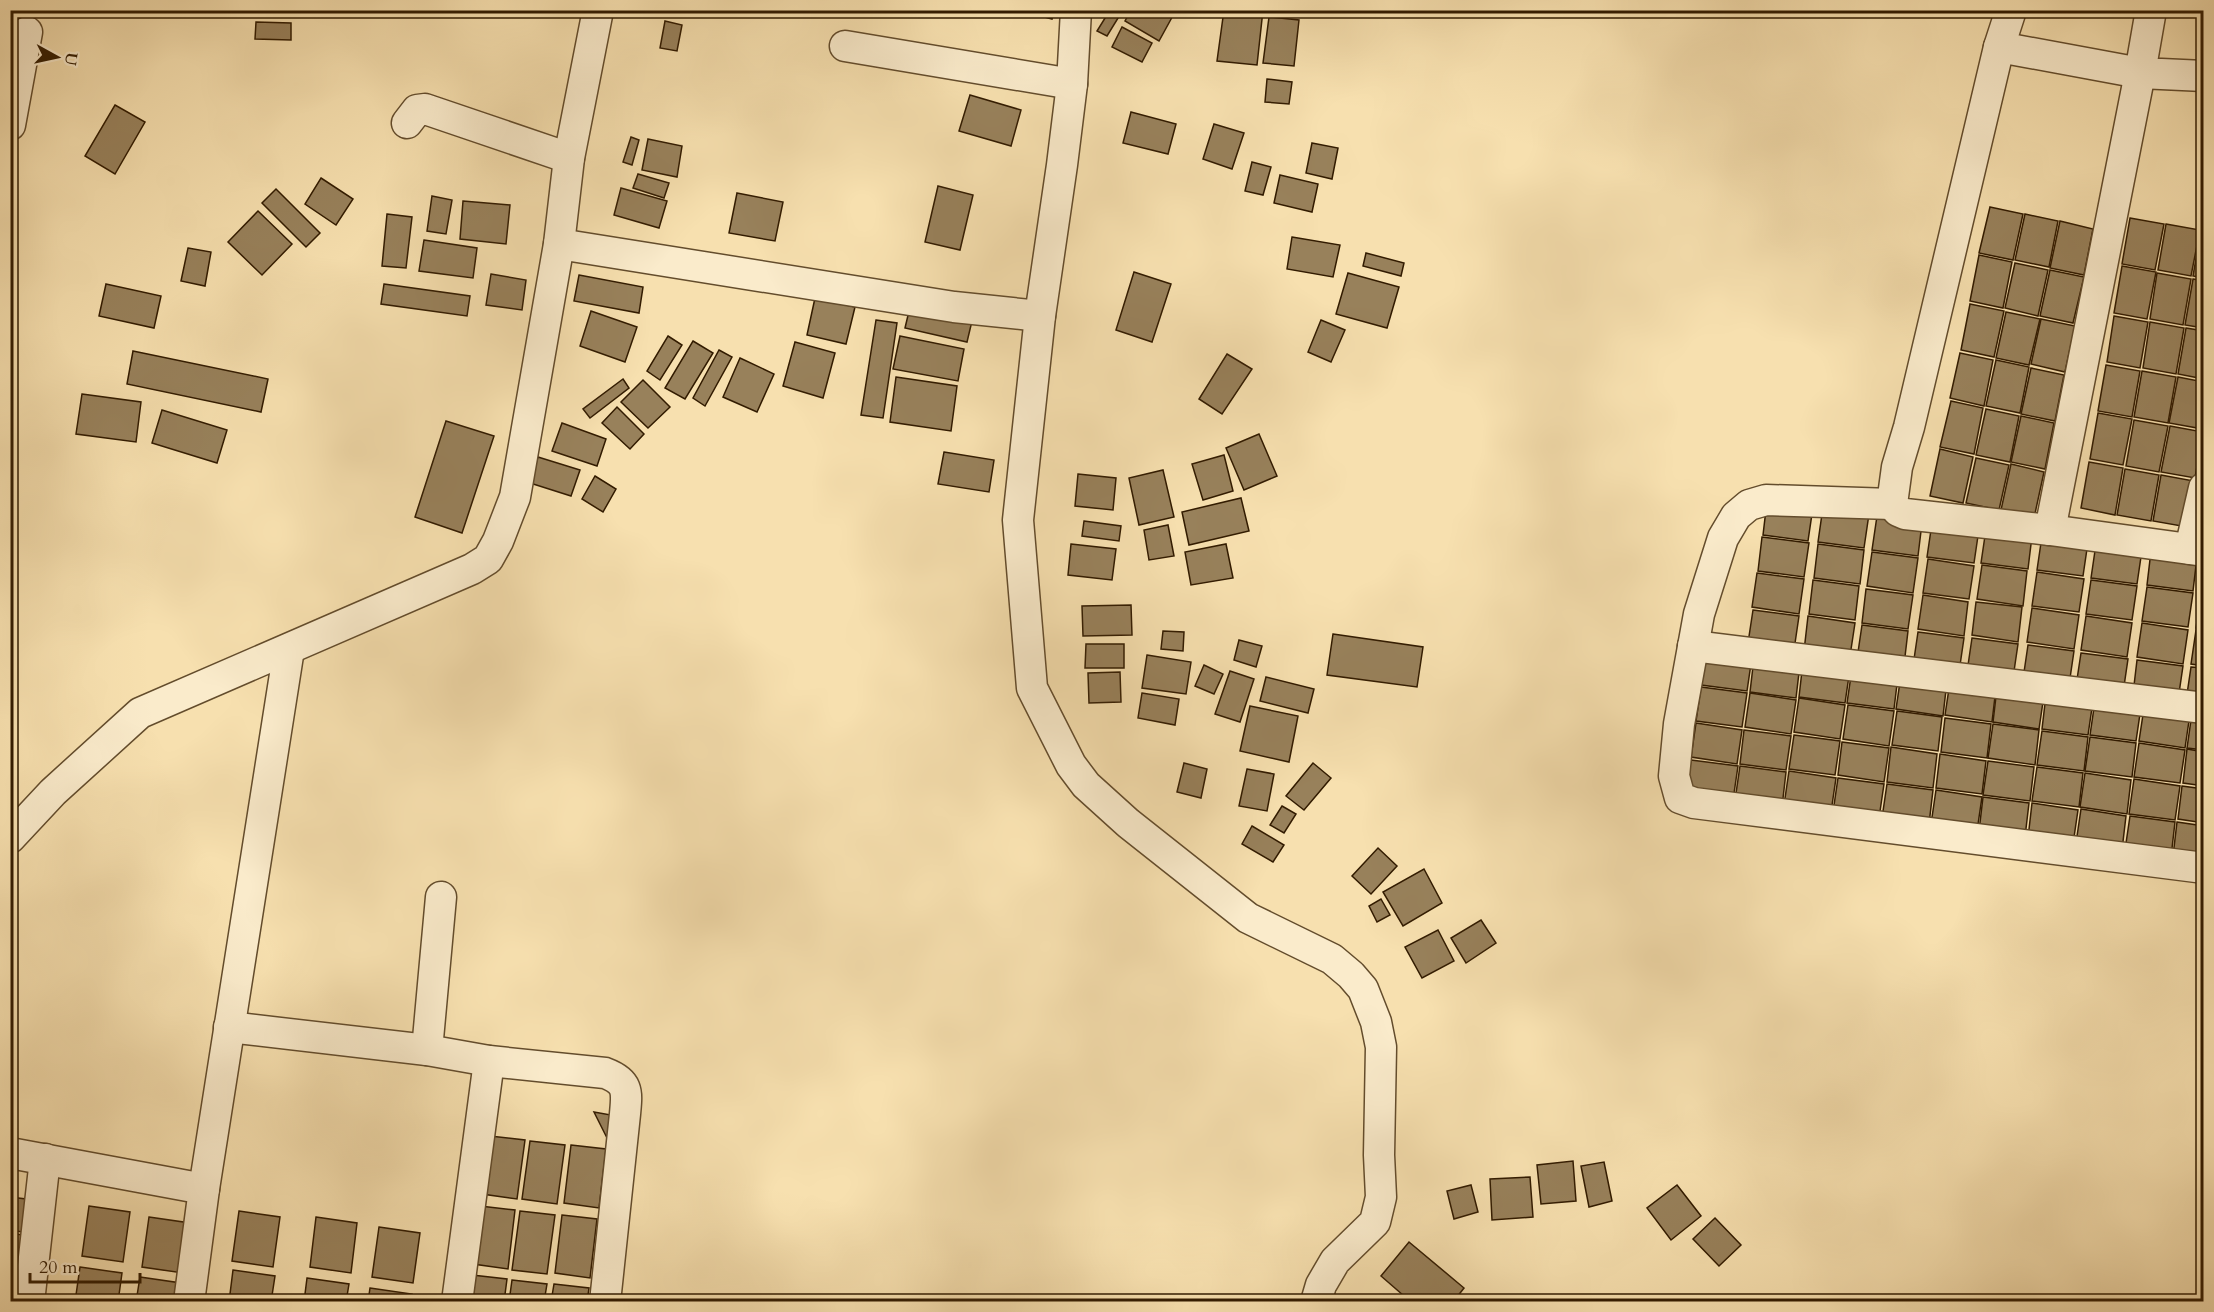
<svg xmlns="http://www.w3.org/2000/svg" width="2214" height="1312" viewBox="0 0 2214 1312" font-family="Cardo,serif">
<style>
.building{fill:#98815b;stroke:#321b00;stroke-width:1.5}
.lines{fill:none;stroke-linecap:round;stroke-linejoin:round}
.street-casing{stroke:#634c2c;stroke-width:33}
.street{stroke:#faebcb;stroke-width:30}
</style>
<rect width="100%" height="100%" fill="#f7e0af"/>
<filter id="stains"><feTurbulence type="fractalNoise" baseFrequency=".00333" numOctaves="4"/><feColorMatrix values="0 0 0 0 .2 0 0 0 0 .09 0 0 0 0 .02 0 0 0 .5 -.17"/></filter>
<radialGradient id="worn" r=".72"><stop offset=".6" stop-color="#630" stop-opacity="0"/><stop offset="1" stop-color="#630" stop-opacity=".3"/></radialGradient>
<g class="building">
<polygon points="235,10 295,10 295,15 235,14"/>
<polygon points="1019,10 1054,10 1052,19"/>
<polygon points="1110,10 1123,10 1107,36 1097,31"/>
<polygon points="1131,10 1176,10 1159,41 1125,21"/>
<polygon points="1224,10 1263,10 1257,65 1217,61"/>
<polygon points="1269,17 1299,20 1294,66 1263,63"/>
<polygon points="665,21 682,25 677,51 660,48"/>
<polygon points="256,22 291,23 291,40 255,39"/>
<polygon points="1122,27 1152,43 1142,62 1112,47"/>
<polygon points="1267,79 1292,82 1289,104 1265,102"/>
<polygon points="970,95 1021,110 1011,146 959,131"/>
<polygon points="115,105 145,122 115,174 85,156"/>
<polygon points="1131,112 1176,124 1168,154 1123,143"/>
<polygon points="1214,124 1244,133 1232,169 1203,159"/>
<polygon points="631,137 639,140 632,165 623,162"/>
<polygon points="648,139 682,146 677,177 642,170"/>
<polygon points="1312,143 1338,148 1332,179 1306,173"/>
<polygon points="1252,162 1271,167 1263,195 1245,191"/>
<polygon points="638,174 669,183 664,198 633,188"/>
<polygon points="1280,175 1318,184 1312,212 1274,203"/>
<polygon points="321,178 353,199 336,225 305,204"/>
<polygon points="938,186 973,195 960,250 925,242"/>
<polygon points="621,188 667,201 659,228 614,215"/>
<polygon points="276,189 320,233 306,247 262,203"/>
<polygon points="737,193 783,202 775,241 729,233"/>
<polygon points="432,196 452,200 446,234 427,231"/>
<polygon points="463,201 510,205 506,244 460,239"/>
<polygon points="1990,207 2023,214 2013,260 1979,253"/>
<polygon points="258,211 292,244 262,275 228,242"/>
<polygon points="387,214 412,217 406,268 382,266"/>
<polygon points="2025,214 2058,221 2049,267 2015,260"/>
<polygon points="2130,218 2164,224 2155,270 2122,264"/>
<polygon points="2060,221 2093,229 2084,275 2050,268"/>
<polygon points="2166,224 2200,230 2191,276 2158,270"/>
<polygon points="2201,230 2204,231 2204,278 2193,276"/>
<polygon points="1292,237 1340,245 1333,277 1287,269"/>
<polygon points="424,240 477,248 473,278 419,271"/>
<polygon points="188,248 211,252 205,286 181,281"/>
<polygon points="1366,253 1404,263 1401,276 1363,266"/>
<polygon points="1979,255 2012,262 2003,308 1970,301"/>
<polygon points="2015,263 2048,270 2038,316 2005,308"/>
<polygon points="2122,266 2156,272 2147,319 2114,313"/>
<polygon points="2050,270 2084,277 2073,323 2040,316"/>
<polygon points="1134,272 1171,284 1152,342 1116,330"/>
<polygon points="1348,273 1399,287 1387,328 1336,314"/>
<polygon points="2157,273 2191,279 2183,325 2150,319"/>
<polygon points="491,274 526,280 522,310 486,305"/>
<polygon points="579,275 643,287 639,313 574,301"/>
<polygon points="2193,279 2204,281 2204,328 2185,325"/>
<polygon points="106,284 161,296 154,328 99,316"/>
<polygon points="384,284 470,296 467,316 381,304"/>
<polygon points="815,298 855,307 846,344 807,335"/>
<polygon points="1970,304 2004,311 1994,357 1961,350"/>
<polygon points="910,307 972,321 967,342 905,328"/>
<polygon points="591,311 637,327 625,362 580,346"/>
<polygon points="2006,312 2040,319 2029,365 1996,358"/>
<polygon points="2114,316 2148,322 2140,368 2107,362"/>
<polygon points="2041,319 2075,326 2065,372 2031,364"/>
<polygon points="876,320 897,323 883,418 861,415"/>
<polygon points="1321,320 1345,330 1331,362 1308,352"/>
<polygon points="2150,322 2184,328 2176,374 2143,368"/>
<polygon points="2186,328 2204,331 2204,379 2178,374"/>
<polygon points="668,336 682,345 660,380 647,371"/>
<polygon points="900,336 964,349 958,381 893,369"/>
<polygon points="693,341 713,353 685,399 665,388"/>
<polygon points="795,342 835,353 823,398 783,386"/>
<polygon points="719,350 732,357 705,406 693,398"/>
<polygon points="133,351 268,379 261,412 127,384"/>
<polygon points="1960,353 1993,360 1984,406 1950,398"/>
<polygon points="1227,354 1252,369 1222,414 1199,399"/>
<polygon points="740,358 774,374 757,412 723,397"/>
<polygon points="1996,360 2029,367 2020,413 1986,406"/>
<polygon points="2106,365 2140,371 2132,417 2098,411"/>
<polygon points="2031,368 2064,375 2055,421 2021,414"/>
<polygon points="2142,371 2176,377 2168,423 2134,417"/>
<polygon points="896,377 957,386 951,431 890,422"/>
<polygon points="2178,377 2204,382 2203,429 2169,423"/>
<polygon points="623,379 629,388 590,418 583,409"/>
<polygon points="643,380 670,407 648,428 621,402"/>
<polygon points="82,394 141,402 136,442 76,434"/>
<polygon points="1951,401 1983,408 1974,454 1940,447"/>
<polygon points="617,407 644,434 630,449 602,423"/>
<polygon points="1986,409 2019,416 2010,462 1976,455"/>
<polygon points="162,410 227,430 217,463 152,443"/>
<polygon points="2098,413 2132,419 2123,465 2090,459"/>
<polygon points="2021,416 2054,423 2045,469 2011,462"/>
<polygon points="2134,420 2168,426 2159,472 2126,466"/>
<polygon points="446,421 494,436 462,533 415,517"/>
<polygon points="562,423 606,439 597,466 552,451"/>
<polygon points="2170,426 2203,432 2195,478 2161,472"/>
<polygon points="1259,434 1277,476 1244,490 1226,448"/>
<polygon points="1940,449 1973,457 1963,503 1930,496"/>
<polygon points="944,452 994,460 989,492 938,484"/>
<polygon points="1224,455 1233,491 1203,500 1192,464"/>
<polygon points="538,457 580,470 571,496 530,483"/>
<polygon points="1976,458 2009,465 1999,510 1966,503"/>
<polygon points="2089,462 2123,468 2115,515 2081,508"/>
<polygon points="2011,464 2044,472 2034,518 2001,510"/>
<polygon points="2125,469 2159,475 2151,521 2117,515"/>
<polygon points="1163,470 1174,517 1139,525 1129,478"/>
<polygon points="1078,474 1116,478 1113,510 1075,506"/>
<polygon points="2161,475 2194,481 2187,527 2153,521"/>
<polygon points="595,476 616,489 603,512 582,499"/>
<polygon points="1241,498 1249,531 1189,545 1182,512"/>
<polygon points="1767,501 1813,507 1808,541 1763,535"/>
<polygon points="1823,507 1869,514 1864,548 1818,542"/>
<polygon points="1877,516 1922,523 1918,556 1872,550"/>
<polygon points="1084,521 1121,526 1119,541 1082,536"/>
<polygon points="1932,523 1979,529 1974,563 1927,557"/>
<polygon points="1168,525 1174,556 1149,560 1144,530"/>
<polygon points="1986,529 2032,536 2028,569 1981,563"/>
<polygon points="2042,536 2088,542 2083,576 2037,570"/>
<polygon points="1762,537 1809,543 1804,577 1758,571"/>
<polygon points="1071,544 1116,549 1112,580 1068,575"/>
<polygon points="1226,544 1233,578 1191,585 1185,552"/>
<polygon points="1818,544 1864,550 1860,584 1814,578"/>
<polygon points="2096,544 2142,550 2137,584 2091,578"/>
<polygon points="2151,551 2197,557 2193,591 2147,585"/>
<polygon points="1872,552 1918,558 1913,593 1867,586"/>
<polygon points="1928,559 1974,566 1969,599 1923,593"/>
<polygon points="1982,565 2027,571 2023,606 1977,599"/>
<polygon points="2037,572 2084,579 2079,612 2032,606"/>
<polygon points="1757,573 1804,579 1799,614 1752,607"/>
<polygon points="1813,580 1859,586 1855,620 1809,614"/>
<polygon points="2091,580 2137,586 2132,620 2086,614"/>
<polygon points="2147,587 2193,593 2188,627 2142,621"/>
<polygon points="1866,589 1913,595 1908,629 1862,623"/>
<polygon points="2201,594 2204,594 2204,629 2196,628"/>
<polygon points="1923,595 1968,602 1964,636 1918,629"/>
<polygon points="1976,602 2022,607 2018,642 1972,635"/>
<polygon points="1131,605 1132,635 1083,636 1082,606"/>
<polygon points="2032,608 2079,615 2074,649 2027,642"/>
<polygon points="1753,610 1799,616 1794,650 1748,643"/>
<polygon points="1808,616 1855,623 1850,656 1804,651"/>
<polygon points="2086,616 2132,623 2127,657 2081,650"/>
<polygon points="2142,623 2188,630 2183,664 2137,657"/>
<polygon points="1862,625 1908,631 1904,665 1857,659"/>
<polygon points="2196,630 2204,631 2204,666 2191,664"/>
<polygon points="1163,631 1184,632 1183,651 1161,649"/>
<polygon points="1918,632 1964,638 1959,672 1913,666"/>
<polygon points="1333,634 1423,647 1417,687 1327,675"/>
<polygon points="1972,638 2018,644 2013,678 1967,672"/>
<polygon points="1239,640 1262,646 1256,667 1234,660"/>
<polygon points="1086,644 1124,644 1124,668 1085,668"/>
<polygon points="2028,645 2074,651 2069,685 2023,679"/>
<polygon points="1706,651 1752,657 1747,691 1701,685"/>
<polygon points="2081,653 2128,659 2123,693 2076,686"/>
<polygon points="1147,655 1191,662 1186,694 1142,688"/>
<polygon points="1754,658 1800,664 1796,698 1750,692"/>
<polygon points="2137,660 2183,666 2178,700 2133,694"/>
<polygon points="1803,662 1850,669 1845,703 1799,697"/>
<polygon points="1204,665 1223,674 1214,694 1195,686"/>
<polygon points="2191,667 2204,668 2204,703 2186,701"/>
<polygon points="1852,669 1898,676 1894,709 1847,703"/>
<polygon points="1230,671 1254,679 1240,722 1215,714"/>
<polygon points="1120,672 1121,702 1089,703 1088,673"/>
<polygon points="1901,675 1947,681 1943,716 1896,709"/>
<polygon points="1266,677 1314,689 1308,713 1260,701"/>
<polygon points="1950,682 1996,688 1992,722 1945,715"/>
<polygon points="1701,687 1747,693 1742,727 1696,721"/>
<polygon points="1997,688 2044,695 2039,729 1993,722"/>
<polygon points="1142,693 1179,699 1175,725 1138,718"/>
<polygon points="1750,693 1796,700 1791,734 1745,727"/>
<polygon points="2046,695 2093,701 2088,735 2042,729"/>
<polygon points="1799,698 1845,705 1840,739 1794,732"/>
<polygon points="2095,701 2141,707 2136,741 2090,735"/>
<polygon points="1848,705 1894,711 1889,746 1843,739"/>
<polygon points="1250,706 1298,716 1289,762 1240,751"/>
<polygon points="2144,708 2190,714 2185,748 2139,741"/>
<polygon points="1897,711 1942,717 1938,751 1892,745"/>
<polygon points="2192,713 2204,715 2204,750 2187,748"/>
<polygon points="1945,718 1991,724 1987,758 1941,752"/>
<polygon points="1696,723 1742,730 1737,764 1691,757"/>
<polygon points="1993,724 2039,730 2035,765 1988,758"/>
<polygon points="1744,730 1791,736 1786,770 1740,764"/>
<polygon points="2042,731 2088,737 2084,771 2037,765"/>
<polygon points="1794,735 1840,741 1835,775 1789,769"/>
<polygon points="2090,737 2136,743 2132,777 2085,771"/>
<polygon points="1842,742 1889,748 1884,782 1838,775"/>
<polygon points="2139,743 2185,750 2180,783 2134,777"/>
<polygon points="1891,747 1937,754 1933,788 1887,782"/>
<polygon points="2187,749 2204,752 2204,786 2183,783"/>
<polygon points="1940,754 1986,761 1982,794 1936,788"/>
<polygon points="1691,760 1738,766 1733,800 1686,793"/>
<polygon points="1988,761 2034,767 2030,801 1983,795"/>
<polygon points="1184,763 1207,769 1201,798 1177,792"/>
<polygon points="1313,763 1331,778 1304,810 1286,796"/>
<polygon points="1740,766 1786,772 1782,807 1735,800"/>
<polygon points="2037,767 2083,773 2079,807 2032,801"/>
<polygon points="1247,769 1274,774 1267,811 1239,806"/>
<polygon points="1789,771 1836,778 1831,812 1784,805"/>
<polygon points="2085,773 2131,780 2127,814 2080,807"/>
<polygon points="1838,778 1884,784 1879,818 1833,812"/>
<polygon points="2134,779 2180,786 2175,820 2129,814"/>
<polygon points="1887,784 1933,790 1929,824 1882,818"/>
<polygon points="2182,786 2204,789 2204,823 2178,819"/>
<polygon points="1936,790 1982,797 1977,831 1931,824"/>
<polygon points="1983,797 2029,803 2025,837 1979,831"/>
<polygon points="2032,803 2078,810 2073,844 2028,838"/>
<polygon points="1282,806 1296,814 1284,833 1270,825"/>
<polygon points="2081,809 2126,816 2122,850 2076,843"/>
<polygon points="2130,816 2175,822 2171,857 2125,850"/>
<polygon points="2177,822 2204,826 2204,860 2173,856"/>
<polygon points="1252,826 1284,845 1273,862 1242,844"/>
<polygon points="1378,848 1397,866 1371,894 1352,876"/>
<polygon points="1424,869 1442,903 1403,926 1383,892"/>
<polygon points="1381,899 1390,915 1377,922 1369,906"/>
<polygon points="1481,920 1496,943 1466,963 1451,938"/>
<polygon points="1438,930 1454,961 1422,978 1405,947"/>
<polygon points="594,1112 611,1115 607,1138"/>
<polygon points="490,1136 525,1140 517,1199 482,1194"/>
<polygon points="530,1141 565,1145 557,1204 522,1199"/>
<polygon points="571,1145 606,1149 599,1208 564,1203"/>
<polygon points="1573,1161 1576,1201 1541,1204 1537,1165"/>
<polygon points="1604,1162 1612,1201 1589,1207 1581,1166"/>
<polygon points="1530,1177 1533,1217 1492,1220 1490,1179"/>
<polygon points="1471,1185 1478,1212 1454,1219 1447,1191"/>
<polygon points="1677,1185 1701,1216 1671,1240 1647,1208"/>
<polygon points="10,1197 34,1200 29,1233 10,1230"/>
<polygon points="89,1206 130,1212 123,1262 82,1256"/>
<polygon points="480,1206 515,1210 508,1269 473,1264"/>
<polygon points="239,1211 280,1217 273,1267 232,1261"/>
<polygon points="520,1211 555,1215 547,1274 512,1270"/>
<polygon points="562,1215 597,1219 590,1278 555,1273"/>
<polygon points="149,1217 190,1223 183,1273 142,1267"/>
<polygon points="316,1217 357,1223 351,1273 310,1267"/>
<polygon points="1715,1218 1741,1245 1719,1266 1693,1239"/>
<polygon points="379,1227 420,1233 413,1283 372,1277"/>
<polygon points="10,1233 29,1236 24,1269 10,1267"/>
<polygon points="1409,1242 1464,1288 1453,1302 1411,1302 1381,1276"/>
<polygon points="80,1267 122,1273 118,1302 75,1302"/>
<polygon points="10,1270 24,1272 19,1302 10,1302"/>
<polygon points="233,1270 275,1276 271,1302 229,1302"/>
<polygon points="472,1275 507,1279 504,1302 468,1302"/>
<polygon points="140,1277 181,1283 179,1302 136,1302"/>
<polygon points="307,1278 349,1284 346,1302 304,1302"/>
<polygon points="512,1280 547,1284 544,1302 509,1302"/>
<polygon points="554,1284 589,1288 587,1302 551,1302"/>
<polygon points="370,1288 412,1294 410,1302 368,1302"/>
</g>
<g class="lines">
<defs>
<g id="street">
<polyline points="1076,10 1072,84 1062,165 1040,316 1018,520 1032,688 1071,765 1086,785 1128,823 1248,918 1332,959 1351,975 1363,989 1376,1022 1381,1047 1379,1155 1381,1197 1375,1222 1335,1261 1321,1285 1316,1302"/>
<polyline points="2011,10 1999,47 1909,427 1897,467 1892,504 1898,511 1905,514 2050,530 2204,551"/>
<polyline points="2151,10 2140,73 2204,76"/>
<polyline points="845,46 1072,84"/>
<polyline points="1999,47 2140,73 2050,530"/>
<polyline points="407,123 417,110 425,109 569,158"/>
<polyline points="10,125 27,32"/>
<polyline points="559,244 954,307 1040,316"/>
<polyline points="1892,504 1766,500 1749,505 1736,516 1723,538 1699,614 1679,724 1674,776 1680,798 1694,803 2204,868"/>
<polyline points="2190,549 2204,488"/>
<polyline points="1693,646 2204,708"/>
<polyline points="10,838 53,792 140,713 472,569 488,559 498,541 515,497 559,244 569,158 598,10"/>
<path d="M 229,1027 L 427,1050 L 489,1061 L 605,1073 C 629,1082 627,1092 625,1114 L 605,1302"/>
<polyline points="427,1050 441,897"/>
<polyline points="10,1153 204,1189"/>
<polyline points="29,1302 45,1159"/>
<polyline points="189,1302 204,1189 289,649"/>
<polyline points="457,1302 489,1061"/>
</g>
</defs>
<use href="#street" class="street-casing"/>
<use href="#street" class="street"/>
</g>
<rect width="2214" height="1312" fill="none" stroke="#f7e0af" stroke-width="36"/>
<rect x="12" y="12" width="2190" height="1288" fill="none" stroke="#321b00" stroke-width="3"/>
<rect x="18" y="18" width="2178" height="1276" fill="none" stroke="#321b00" stroke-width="1.5"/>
<g transform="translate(57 57) rotate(98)" stroke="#faebcb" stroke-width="4.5" paint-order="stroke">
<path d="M0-4.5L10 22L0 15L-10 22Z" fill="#321b00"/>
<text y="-9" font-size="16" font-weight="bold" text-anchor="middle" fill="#321b00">U</text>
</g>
<path d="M30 1273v9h110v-9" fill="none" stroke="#321b00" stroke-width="3"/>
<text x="39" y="1273" font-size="18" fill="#321b00" stroke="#faebcb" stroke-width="4.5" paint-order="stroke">20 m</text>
<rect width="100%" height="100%" filter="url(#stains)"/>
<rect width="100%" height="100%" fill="url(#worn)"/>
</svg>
